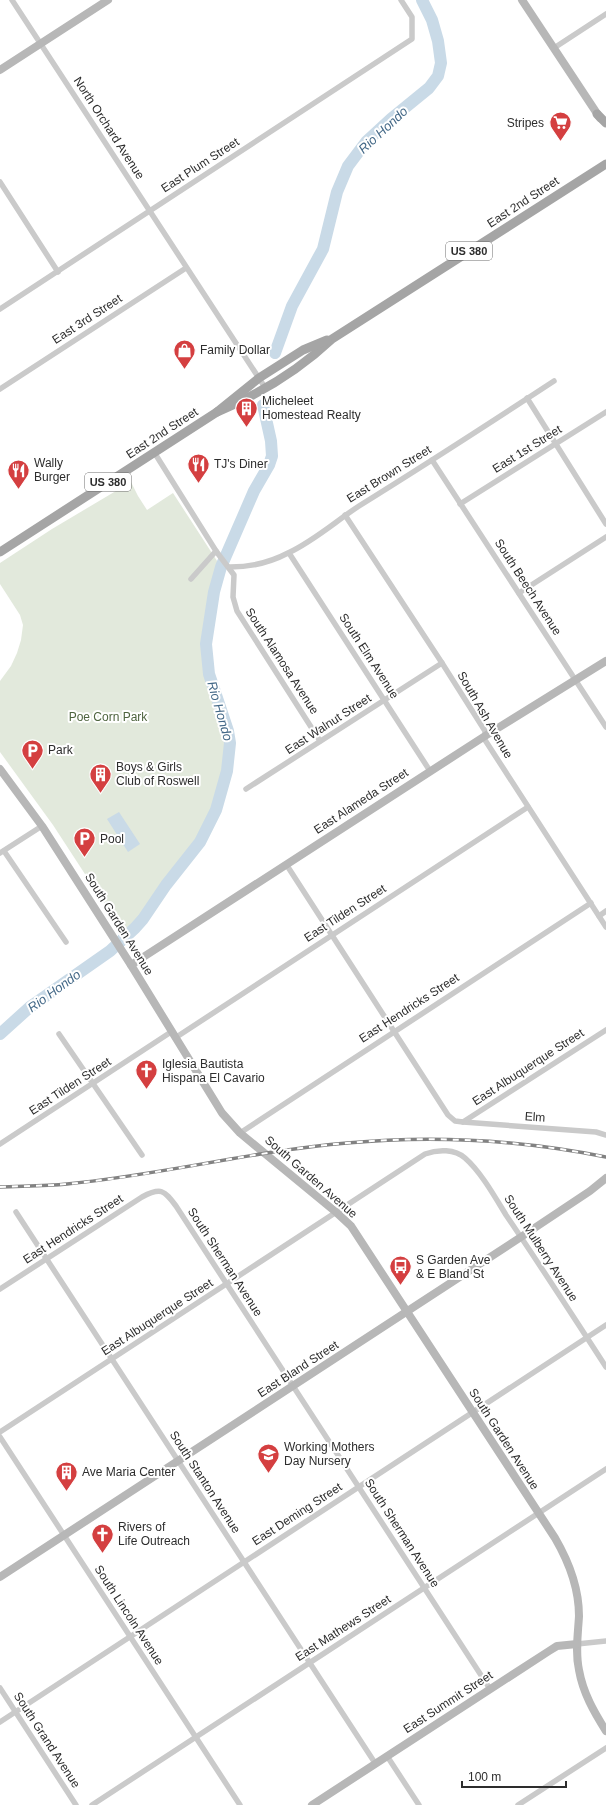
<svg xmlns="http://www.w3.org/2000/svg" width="606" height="1805" viewBox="0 0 606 1805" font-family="Arial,sans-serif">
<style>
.green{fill:#e2e9dc}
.water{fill:#c9dae7}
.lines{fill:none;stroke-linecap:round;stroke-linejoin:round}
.river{stroke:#c9dae7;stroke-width:12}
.street{stroke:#cacaca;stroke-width:5.5}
.secondary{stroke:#b7b7b7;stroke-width:8}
.primary{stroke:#a5a5a5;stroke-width:9}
.rail-casing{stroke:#828282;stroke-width:3.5}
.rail{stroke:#fff;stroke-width:2;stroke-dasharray:6;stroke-linecap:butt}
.labels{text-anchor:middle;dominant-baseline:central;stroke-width:4;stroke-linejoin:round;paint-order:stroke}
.shield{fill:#fff;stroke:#6c6c6c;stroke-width:1}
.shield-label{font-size:11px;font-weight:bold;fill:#2d2d2d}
.poi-label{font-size:12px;fill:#2d2d2d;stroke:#fff;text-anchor:start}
.street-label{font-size:12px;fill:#2d2d2d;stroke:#fff}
.park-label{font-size:12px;fill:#4e643f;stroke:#fff}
.water-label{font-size:13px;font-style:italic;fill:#436887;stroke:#fff}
</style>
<rect width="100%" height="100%" fill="#fff"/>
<path class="green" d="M 131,482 L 138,496 L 147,510 L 173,493 L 221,567 C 209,601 202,652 213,686 C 218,705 229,724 230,744 C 232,773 217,817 201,841 C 191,857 177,870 167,884 C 153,902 142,921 126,937 L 53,825 L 0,752 L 0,681 L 11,666 L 17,653 L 21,640 L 23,625 L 20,615 L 0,584 L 0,563 L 52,529 Z"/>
<polygon class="water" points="119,812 140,844 128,852 107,819"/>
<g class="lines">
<g class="river">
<polyline points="275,353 292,306 323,249 337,192 348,166 366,142 391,119 429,88 438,76 441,63 438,41 432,20 422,0"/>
<polyline points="0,1034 30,1007 110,951 135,928 143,919 166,885 200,842 216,810 227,771 230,743 228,731 209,674 206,644 214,592 221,567 254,491 269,465 272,456 271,441 263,405"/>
</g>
<g class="street">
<polyline points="12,0 266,389"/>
<polyline points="554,48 606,14"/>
<polyline points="0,182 58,272"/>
<polyline points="0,309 412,39 412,17 401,0"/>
<polyline points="0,389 186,268"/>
<polyline points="527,398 606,524"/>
<polyline points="154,452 216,551 234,575 233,597 237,611 320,741"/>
<polyline points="432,460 606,727"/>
<polyline points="460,504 606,412"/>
<polyline points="345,515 442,663 485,731 485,740 606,927"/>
<polyline points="289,553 430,771"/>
<path d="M 230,567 C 249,567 271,562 288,553 C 314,541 336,521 359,506 C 425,465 490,423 554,381"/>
<polyline points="191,579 216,551"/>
<polyline points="519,593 606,537"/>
<polyline points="246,789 442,663"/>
<polyline points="4,851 66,942"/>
<polyline points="0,853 42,826"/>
<polyline points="286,864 448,1115 455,1121 463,1122 596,1132 606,1135"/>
<polyline points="599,916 606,911"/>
<polyline points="59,1034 142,1155"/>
<polyline points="175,1038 528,807"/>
<polyline points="463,1122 606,1030"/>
<polyline points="240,1133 591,903"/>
<polyline points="0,1144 171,1032"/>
<polyline points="16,1212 375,1763"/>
<path d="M 0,1289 L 142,1197 C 161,1187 164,1190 176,1206 L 490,1689"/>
<path d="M 0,1432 L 425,1154 C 438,1149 455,1149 465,1158 C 481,1172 495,1197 506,1215 C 540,1265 573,1316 606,1367"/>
<polyline points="0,1437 240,1805"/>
<polyline points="577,1644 606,1641"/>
<polyline points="0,1688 76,1805"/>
<polyline points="0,1722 606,1325"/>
<polyline points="387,1756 419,1805"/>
<polyline points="92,1805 606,1469"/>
<polyline points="518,1805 606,1748"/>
</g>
<g class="secondary">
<polyline points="522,0 600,118"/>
<polyline points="0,70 108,0"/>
<path d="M 0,769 L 42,826 L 131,965 L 222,1113 L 240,1133 L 337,1213 L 351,1226 L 555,1538 C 569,1562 579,1587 579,1616 C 578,1634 575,1652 579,1670 C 583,1693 594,1712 606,1731"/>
<polyline points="131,965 485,736 606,661"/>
<polyline points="0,1577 521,1237 590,1191 606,1178"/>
<polyline points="312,1805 549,1651 557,1646 577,1644"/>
</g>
<g class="primary">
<polyline points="597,114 606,123"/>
<path d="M 217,412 C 260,394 298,371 332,339 L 606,164"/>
<polyline points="0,552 217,412 259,378 303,350 327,340"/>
</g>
<defs>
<path id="rail" d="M 0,1187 C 22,1186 45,1186 67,1184 C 161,1175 253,1151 347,1143 C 433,1135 521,1140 606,1157"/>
</defs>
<use href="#rail" class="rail-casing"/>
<use href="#rail" class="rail"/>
</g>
<defs>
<symbol id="supermarket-pin" viewBox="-11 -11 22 30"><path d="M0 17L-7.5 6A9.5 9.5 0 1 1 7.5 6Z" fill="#d43f40" stroke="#fff"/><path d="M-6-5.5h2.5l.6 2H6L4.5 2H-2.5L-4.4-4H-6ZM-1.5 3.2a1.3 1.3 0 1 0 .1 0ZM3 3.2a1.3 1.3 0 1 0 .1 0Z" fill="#fff"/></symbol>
<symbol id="shop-pin" viewBox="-11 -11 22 30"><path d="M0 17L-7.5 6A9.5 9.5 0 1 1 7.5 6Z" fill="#d43f40" stroke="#fff"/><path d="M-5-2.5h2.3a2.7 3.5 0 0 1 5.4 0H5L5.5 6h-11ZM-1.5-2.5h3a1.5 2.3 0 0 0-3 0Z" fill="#fff"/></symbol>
<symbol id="building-pin" viewBox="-11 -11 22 30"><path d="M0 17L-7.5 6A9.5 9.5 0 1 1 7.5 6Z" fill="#d43f40" stroke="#fff"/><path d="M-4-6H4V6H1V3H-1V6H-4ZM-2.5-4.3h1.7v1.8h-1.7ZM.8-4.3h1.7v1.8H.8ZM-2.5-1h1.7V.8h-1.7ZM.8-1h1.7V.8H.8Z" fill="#fff"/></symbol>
<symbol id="restaurant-pin" viewBox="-11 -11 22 30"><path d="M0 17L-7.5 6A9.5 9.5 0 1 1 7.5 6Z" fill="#d43f40" stroke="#fff"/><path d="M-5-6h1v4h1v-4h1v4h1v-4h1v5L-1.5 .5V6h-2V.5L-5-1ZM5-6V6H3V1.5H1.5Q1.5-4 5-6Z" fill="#fff"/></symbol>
<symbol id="parking-pin" viewBox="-11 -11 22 30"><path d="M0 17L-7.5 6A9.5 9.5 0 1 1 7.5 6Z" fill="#d43f40" stroke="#fff"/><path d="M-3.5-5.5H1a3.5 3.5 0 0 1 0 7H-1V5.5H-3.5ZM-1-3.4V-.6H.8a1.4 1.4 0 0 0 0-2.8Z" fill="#fff"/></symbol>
<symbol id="church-pin" viewBox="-11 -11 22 30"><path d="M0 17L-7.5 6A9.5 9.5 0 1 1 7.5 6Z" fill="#d43f40" stroke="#fff"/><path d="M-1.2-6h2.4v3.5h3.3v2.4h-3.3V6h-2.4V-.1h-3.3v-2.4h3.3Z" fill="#fff"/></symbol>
<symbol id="bus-pin" viewBox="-11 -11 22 30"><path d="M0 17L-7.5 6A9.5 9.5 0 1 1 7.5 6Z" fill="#d43f40" stroke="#fff"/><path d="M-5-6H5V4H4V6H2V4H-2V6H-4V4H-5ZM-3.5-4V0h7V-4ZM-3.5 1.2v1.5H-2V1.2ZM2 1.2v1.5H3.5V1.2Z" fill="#fff"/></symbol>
<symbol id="school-pin" viewBox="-11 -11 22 30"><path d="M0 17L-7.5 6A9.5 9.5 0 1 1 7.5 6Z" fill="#d43f40" stroke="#fff"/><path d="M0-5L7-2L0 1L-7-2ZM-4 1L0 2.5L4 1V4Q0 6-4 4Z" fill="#fff"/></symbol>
</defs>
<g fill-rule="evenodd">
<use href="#supermarket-pin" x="548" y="110" width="25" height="34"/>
<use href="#shop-pin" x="172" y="338" width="25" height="34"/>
<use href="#building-pin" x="234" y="396" width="25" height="34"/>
<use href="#restaurant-pin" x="186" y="452" width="25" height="34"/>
<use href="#restaurant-pin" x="6" y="458" width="25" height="34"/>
<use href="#parking-pin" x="20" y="738" width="25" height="34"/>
<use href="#building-pin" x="88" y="762" width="25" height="34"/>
<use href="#parking-pin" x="72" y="826" width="25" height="34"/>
<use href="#church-pin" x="134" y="1058" width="25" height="34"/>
<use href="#bus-pin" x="388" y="1254" width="25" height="34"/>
<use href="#school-pin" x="256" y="1442" width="25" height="34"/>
<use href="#building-pin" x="54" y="1460" width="25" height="34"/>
<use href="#church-pin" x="90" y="1522" width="25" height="34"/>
</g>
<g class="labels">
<g class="shield">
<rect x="446" y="242" width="46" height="18" rx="3"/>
<rect x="85" y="473" width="46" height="18" rx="3"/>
</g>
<g class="shield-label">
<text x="469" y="251">US 380</text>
<text x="108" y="482">US 380</text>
</g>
<g class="poi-label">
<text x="544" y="123" text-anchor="end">Stripes</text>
<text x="200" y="350">Family Dollar</text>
<text x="262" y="401">Micheleet<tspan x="262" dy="14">Homestead Realty</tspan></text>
<text x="34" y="463">Wally<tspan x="34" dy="14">Burger</tspan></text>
<text x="214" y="464">TJ's Diner</text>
<text x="48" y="750">Park</text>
<text x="116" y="767">Boys &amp; Girls<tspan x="116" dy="14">Club of Roswell</tspan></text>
<text x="100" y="839">Pool</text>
<text x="162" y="1064">Iglesia Bautista<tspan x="162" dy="14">Hispana El Cavario</tspan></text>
<text x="416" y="1260">S Garden Ave<tspan x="416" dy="14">&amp; E Bland St</tspan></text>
<text x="284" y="1447">Working Mothers<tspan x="284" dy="14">Day Nursery</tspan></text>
<text x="82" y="1472">Ave Maria Center</text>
<text x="118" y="1527">Rivers of<tspan x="118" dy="14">Life Outreach</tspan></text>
</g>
<g class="street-label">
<text transform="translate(109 128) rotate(57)">North Orchard Avenue</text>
<text transform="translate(200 165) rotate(-33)">East Plum Street</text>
<text transform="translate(523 202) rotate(-33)">East 2nd Street</text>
<text transform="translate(87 319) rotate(-33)">East 3rd Street</text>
<text transform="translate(162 433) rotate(-33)">East 2nd Street</text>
<text transform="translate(527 449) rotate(-32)">East 1st Street</text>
<text transform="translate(389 474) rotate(-32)">East Brown Street</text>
<text transform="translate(528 587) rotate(57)">South Beech Avenue</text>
<text transform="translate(369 656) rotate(57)">South Elm Avenue</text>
<text transform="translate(282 661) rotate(57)">South Alamosa Avenue</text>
<text transform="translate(485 715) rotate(60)">South Ash Avenue</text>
<text transform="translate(328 724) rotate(-33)">East Walnut Street</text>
<text transform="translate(361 801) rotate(-33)">East Alameda Street</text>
<text transform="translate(345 913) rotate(-33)">East Tilden Street</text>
<text transform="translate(119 924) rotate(58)">South Garden Avenue</text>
<text transform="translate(409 1008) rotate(-33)">East Hendricks Street</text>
<text transform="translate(528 1067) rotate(-33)">East Albuquerque Street</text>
<text transform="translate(70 1086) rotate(-33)">East Tilden Street</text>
<text transform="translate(535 1117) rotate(4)">Elm</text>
<text transform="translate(311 1177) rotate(41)">South Garden Avenue</text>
<text transform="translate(73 1229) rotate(-33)">East Hendricks Street</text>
<text transform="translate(541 1248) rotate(57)">South Mulberry Avenue</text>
<text transform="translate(225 1262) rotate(57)">South Sherman Avenue</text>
<text transform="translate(157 1317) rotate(-33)">East Albuquerque Street</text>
<text transform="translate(298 1369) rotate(-33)">East Bland Street</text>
<text transform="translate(504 1439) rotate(57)">South Garden Avenue</text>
<text transform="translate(205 1482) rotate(57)">South Stanton Avenue</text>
<text transform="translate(297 1514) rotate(-33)">East Deming Street</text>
<text transform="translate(402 1533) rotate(57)">South Sherman Avenue</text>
<text transform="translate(129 1615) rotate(57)">South Lincoln Avenue</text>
<text transform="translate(343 1628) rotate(-33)">East Mathews Street</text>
<text transform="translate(448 1702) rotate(-33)">East Summit Street</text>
<text transform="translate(47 1740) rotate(57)">South Grand Avenue</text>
</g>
<g class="park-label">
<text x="108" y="717">Poe Corn Park</text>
</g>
<g class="water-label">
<text transform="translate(383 130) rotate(-43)">Rio Hondo</text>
<text transform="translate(220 711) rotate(74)">Rio Hondo</text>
<text transform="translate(54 991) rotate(-36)">Rio Hondo</text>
</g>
</g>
<path d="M462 1781v6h104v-6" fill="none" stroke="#2d2d2d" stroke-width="2"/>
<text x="468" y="1781" font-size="12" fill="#2d2d2d" stroke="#ffffff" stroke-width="3" paint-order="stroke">100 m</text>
</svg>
